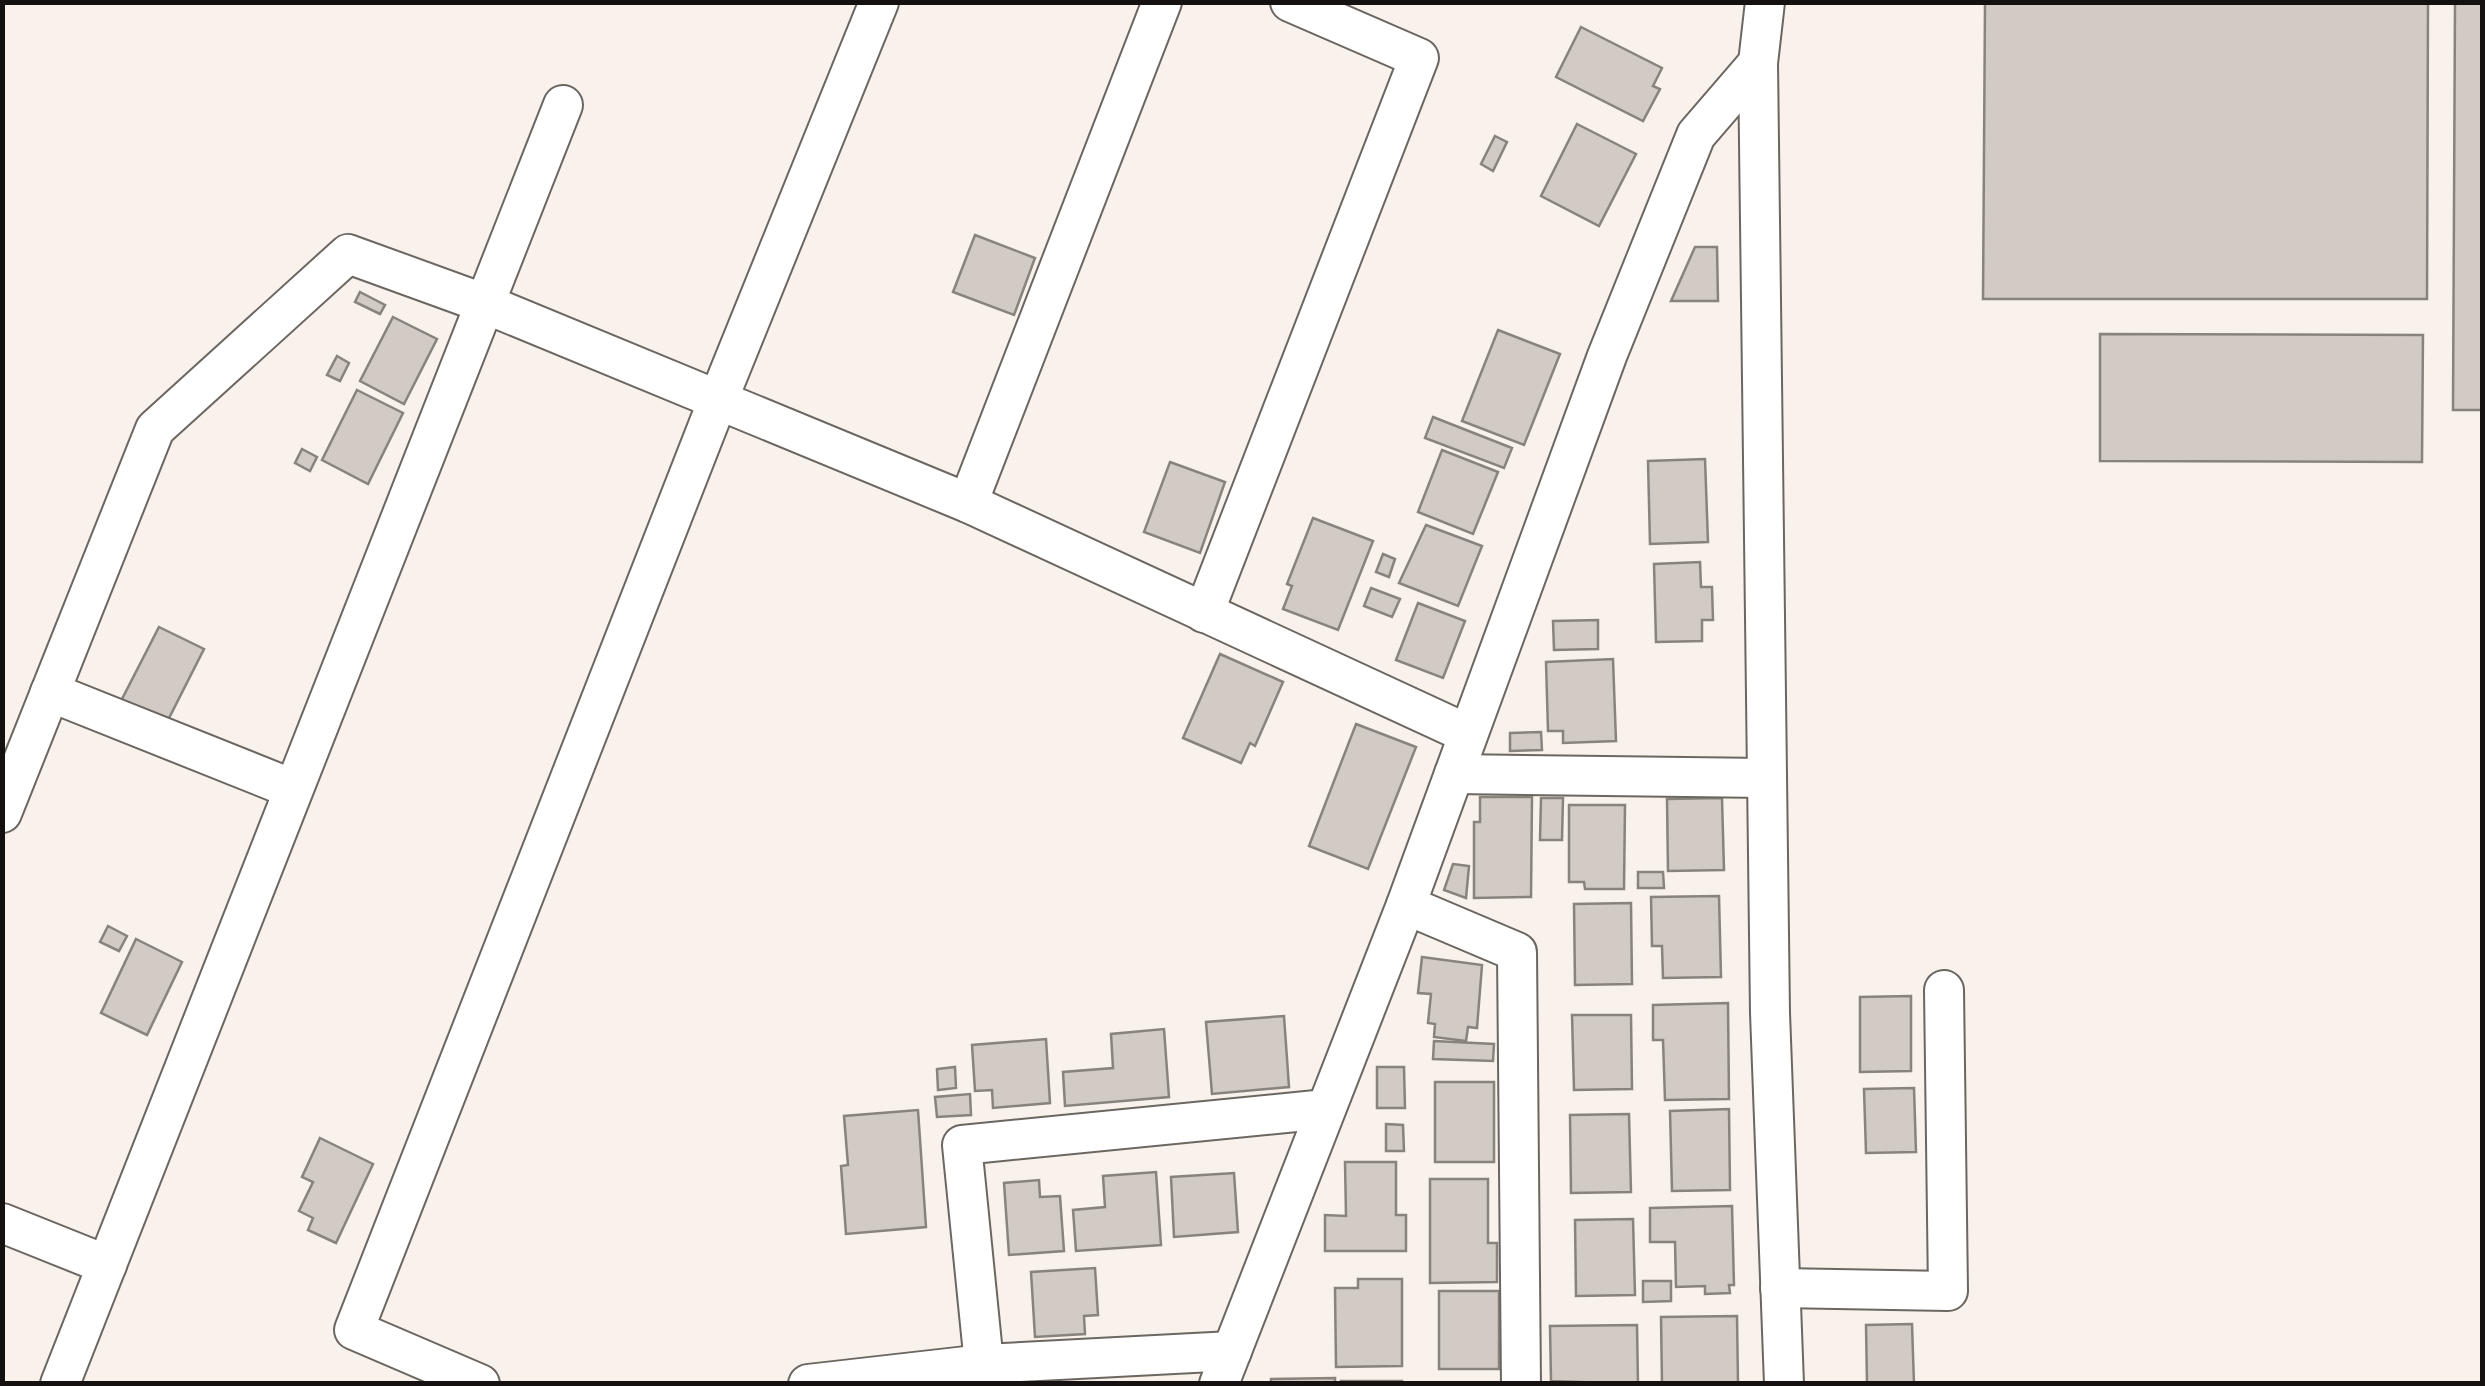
<svg xmlns="http://www.w3.org/2000/svg" width="2485" height="1386" viewBox="0 0 2485 1386" font-family="'DM Sans',sans-serif">
<style>
.building{fill:#d1cac5;stroke:#89837e;stroke-width:2.5}
.lines{fill:none;stroke-linecap:round;stroke-linejoin:round}
.street-casing{stroke:#6c6661;stroke-width:42}
.street{stroke:#fff;stroke-width:38}
</style>
<rect width="100%" height="100%" fill="#f9f1eb"/>
<g class="building">
<polygon points="1985,2 2428,2 2427,299 1983,299"/>
<polygon points="2455,2 2482,2 2482,410 2453,410"/>
<polygon points="1581,27 1662,68 1653,86 1660,89 1643,121 1556,77"/>
<polygon points="1577,124 1636,154 1599,226 1541,196"/>
<polygon points="1495,136 1507,142 1493,171 1481,164"/>
<polygon points="975,235 1035,258 1014,315 953,292"/>
<polygon points="1695,247 1717,247 1718,301 1671,301"/>
<polygon points="360,292 385,305 380,314 355,302"/>
<polygon points="393,317 437,339 404,404 360,381"/>
<polygon points="1498,330 1560,354 1524,445 1462,421"/>
<polygon points="2100,334 2423,335 2422,462 2100,461"/>
<polygon points="337,356 349,363 340,381 327,375"/>
<polygon points="357,390 403,413 368,484 322,460"/>
<polygon points="1433,417 1512,448 1504,468 1425,438"/>
<polygon points="302,449 317,457 310,471 295,463"/>
<polygon points="1442,450 1498,472 1473,534 1418,512"/>
<polygon points="1705,459 1708,542 1650,544 1648,461"/>
<polygon points="1170,462 1225,482 1200,553 1144,532"/>
<polygon points="1313,518 1373,541 1338,630 1283,609 1292,586 1287,584"/>
<polygon points="1426,525 1482,546 1458,606 1399,583"/>
<polygon points="1383,554 1395,559 1389,577 1376,572"/>
<polygon points="1700,562 1701,587 1712,587 1713,620 1702,620 1702,641 1656,642 1654,564"/>
<polygon points="1371,588 1400,599 1392,617 1364,606"/>
<polygon points="1418,603 1465,621 1443,678 1396,660"/>
<polygon points="1598,620 1598,649 1554,650 1553,621"/>
<polygon points="159,627 204,649 166,724 121,701"/>
<polygon points="1220,654 1283,682 1255,746 1250,743 1241,763 1183,738"/>
<polygon points="1613,659 1616,741 1563,743 1563,731 1548,731 1546,662"/>
<polygon points="1356,724 1416,747 1368,869 1309,846"/>
<polygon points="1541,732 1542,750 1510,751 1510,733"/>
<polygon points="1480,797 1532,797 1531,897 1474,898 1474,822 1480,822"/>
<polygon points="1541,798 1563,798 1562,840 1540,840"/>
<polygon points="1722,798 1724,870 1668,871 1667,799"/>
<polygon points="1569,805 1625,805 1624,889 1585,889 1584,882 1569,882"/>
<polygon points="1453,864 1469,866 1466,898 1444,890"/>
<polygon points="1638,872 1663,872 1664,888 1638,888"/>
<polygon points="1719,896 1721,977 1663,978 1662,946 1652,946 1651,897"/>
<polygon points="1631,903 1632,984 1575,985 1574,904"/>
<polygon points="108,926 127,936 119,951 100,942"/>
<polygon points="136,939 182,962 147,1035 101,1013"/>
<polygon points="1422,957 1482,965 1477,1028 1468,1027 1466,1041 1434,1037 1435,1024 1428,1023 1431,994 1418,993"/>
<polygon points="1911,996 1911,1071 1860,1072 1860,997"/>
<polygon points="1728,1003 1729,1099 1665,1100 1663,1040 1653,1040 1653,1005"/>
<polygon points="1572,1015 1631,1015 1632,1089 1574,1090"/>
<polygon points="1284,1016 1289,1087 1212,1094 1206,1022"/>
<polygon points="1164,1029 1169,1097 1065,1106 1063,1072 1113,1068 1111,1034"/>
<polygon points="1046,1039 1050,1103 993,1108 992,1090 975,1091 972,1045"/>
<polygon points="1434,1041 1494,1044 1493,1061 1433,1059"/>
<polygon points="955,1067 956,1088 938,1090 937,1069"/>
<polygon points="1377,1067 1404,1067 1405,1108 1377,1108"/>
<rect x="1435" y="1082" width="59" height="80"/>
<polygon points="1914,1088 1916,1152 1866,1153 1864,1089"/>
<polygon points="970,1094 971,1115 937,1117 935,1097"/>
<polygon points="1729,1109 1730,1190 1672,1191 1670,1111"/>
<polygon points="918,1110 926,1227 846,1234 841,1166 848,1165 844,1116"/>
<polygon points="1629,1114 1631,1192 1571,1193 1570,1115"/>
<polygon points="1386,1124 1403,1125 1404,1151 1386,1151"/>
<polygon points="320,1138 373,1164 336,1243 308,1230 313,1218 299,1211 313,1182 302,1177"/>
<polygon points="1345,1162 1396,1162 1396,1215 1406,1215 1406,1251 1325,1251 1325,1215 1346,1216"/>
<polygon points="1156,1172 1161,1245 1076,1251 1073,1210 1105,1207 1103,1176"/>
<polygon points="1234,1173 1238,1232 1174,1237 1171,1177"/>
<polygon points="1430,1179 1488,1179 1488,1243 1497,1243 1497,1282 1430,1283"/>
<polygon points="1039,1180 1040,1197 1060,1196 1064,1251 1009,1255 1004,1183"/>
<polygon points="1732,1206 1734,1285 1729,1285 1730,1293 1705,1294 1705,1286 1676,1287 1675,1242 1650,1242 1650,1208"/>
<polygon points="1633,1219 1635,1295 1576,1296 1575,1220"/>
<polygon points="1095,1268 1098,1315 1084,1316 1085,1334 1035,1337 1031,1272"/>
<polygon points="1358,1279 1402,1279 1402,1366 1336,1367 1335,1288 1358,1288"/>
<polygon points="1643,1281 1671,1281 1671,1301 1643,1302"/>
<rect x="1439" y="1291" width="60" height="78"/>
<polygon points="1737,1316 1738,1384 1662,1384 1661,1317"/>
<polygon points="1912,1324 1914,1384 1867,1384 1866,1325"/>
<polygon points="1637,1325 1638,1384 1551,1381 1550,1326"/>
<polygon points="1335,1378 1335,1384 1271,1384 1271,1379"/>
<rect x="1341" y="1381" width="61" height="3"/>
</g>
<g class="lines">
<defs>
<g id="street">
<polyline points="1765,2 1758,63 1770,1013 1784,1384"/>
<polyline points="968,503 1162,2"/>
<polyline points="1204,613 1419,58 1290,2"/>
<polyline points="50,692 293,789"/>
<polyline points="1454,774 1766,778"/>
<polyline points="2,813 155,429 348,254 483,303 968,503 1468,734"/>
<polyline points="1406,905 1517,952 1521,1384"/>
<polyline points="2,1223 107,1265"/>
<polyline points="1780,1288 1948,1291 1944,990"/>
<polyline points="60,1384 563,105"/>
<polyline points="480,1384 354,1330 718,400 879,2"/>
<polyline points="808,1384 984,1364 1232,1351"/>
<polyline points="969,1384 984,1364 962,1145 1326,1109"/>
<polyline points="1219,1384 1406,905 1607,356 1696,135 1758,63"/>
</g>
</defs>
<use href="#street" class="street-casing"/>
<use href="#street" class="street"/>
</g>
<rect width="2485" height="1386" fill="none" stroke="#141110" stroke-width="10"/>
</svg>
